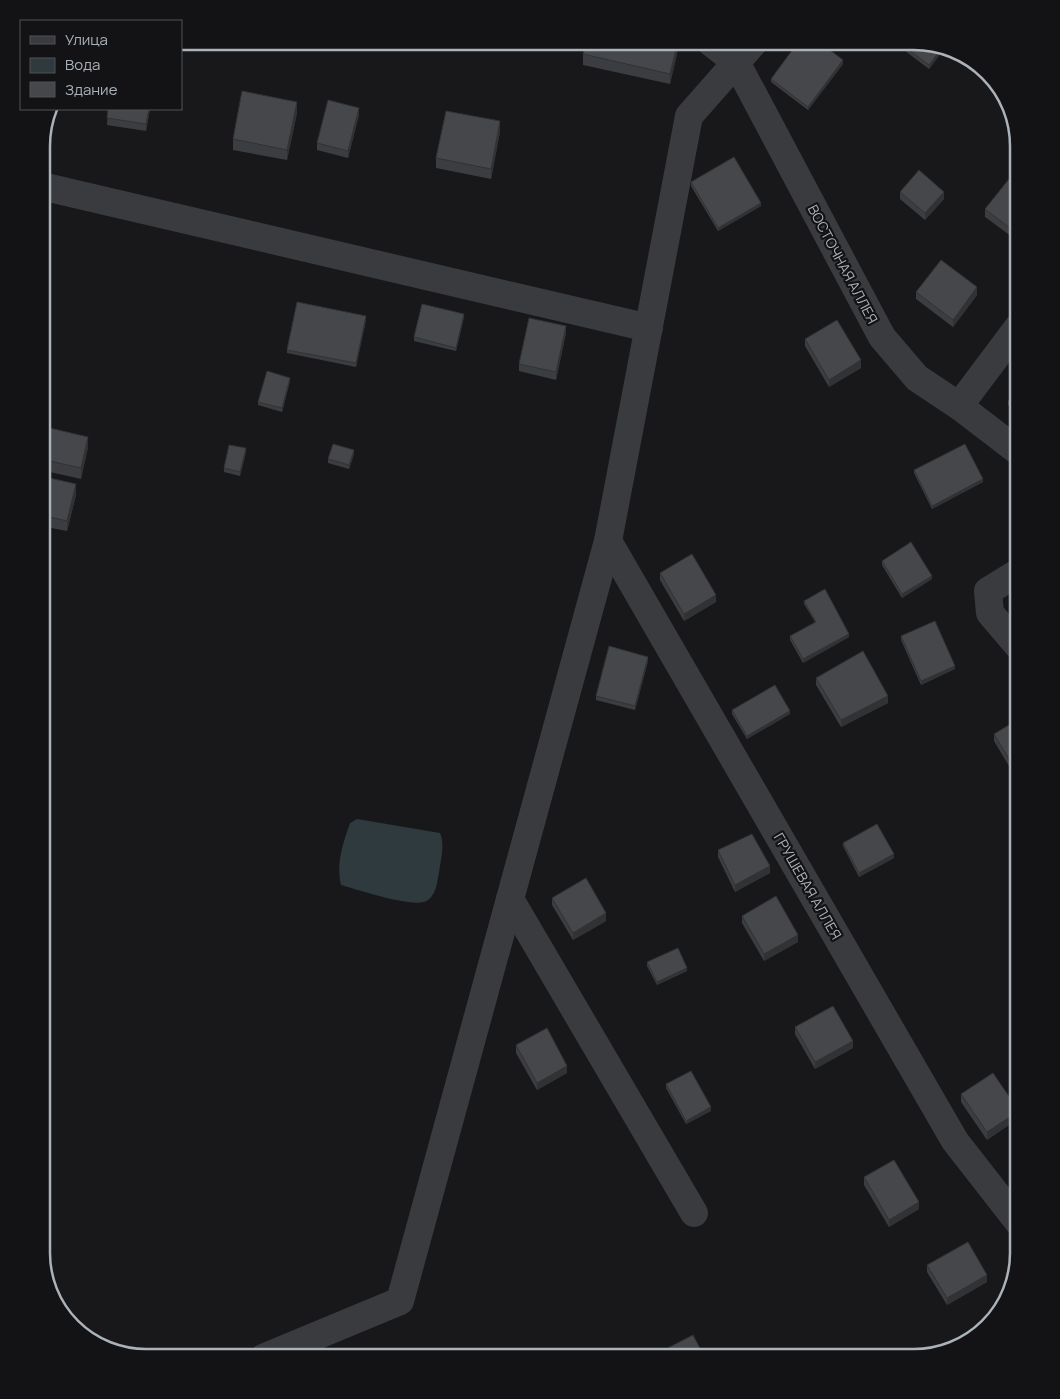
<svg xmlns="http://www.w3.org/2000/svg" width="1060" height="1399" viewBox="0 0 1060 1399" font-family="Manrope,sans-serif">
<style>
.water{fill:#2e3a3e}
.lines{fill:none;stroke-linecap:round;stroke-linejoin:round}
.minor{stroke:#393b3f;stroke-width:28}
.wall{fill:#3b3d40}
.shaded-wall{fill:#303234}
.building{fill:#45474a;stroke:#303234}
.labels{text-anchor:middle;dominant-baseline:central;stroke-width:4.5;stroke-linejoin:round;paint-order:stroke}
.street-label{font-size:14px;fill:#abb2b9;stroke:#131315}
.rim{fill:none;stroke:#abb2b9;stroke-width:2.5}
</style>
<rect width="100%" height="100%" fill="#18181a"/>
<path class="water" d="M 357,819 L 440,833 C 445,843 441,860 439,872 C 437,882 437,893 428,900 C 417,910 356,889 341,885 C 336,862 343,844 350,823 Z"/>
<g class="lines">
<g class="minor">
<polyline points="709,41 736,62 882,337 917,378 959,406 1019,452"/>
<polyline points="41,186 649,328"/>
<polyline points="959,406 1019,326"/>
<polyline points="608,541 955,1141 1019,1223"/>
<polyline points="1019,647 990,613 988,591 1019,572"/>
<polyline points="510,899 694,1213"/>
<polyline points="263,1358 400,1301 608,541 689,116 755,41"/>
</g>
</g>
<g class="wall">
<polygon points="369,41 407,41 405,50"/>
<polygon points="680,41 670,84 583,65 583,54"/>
<polygon points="892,41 921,41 944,49 929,69"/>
<polygon points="843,64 808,110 771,82 771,79"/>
<polygon points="108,109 150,109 146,131 107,125"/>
<polygon points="297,113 287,160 233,150 233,139"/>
<polygon points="359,115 348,158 317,150 317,143"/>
<polygon points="500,132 491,179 436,168 436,158"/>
<polygon points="1019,170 1019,242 985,217 985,209"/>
<polygon points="691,182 761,206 718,231 691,186"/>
<polygon points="900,192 944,199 925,220 900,199"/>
<polygon points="916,292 977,295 953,327 916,299"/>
<polygon points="464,317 456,351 414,341 414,337"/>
<polygon points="366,320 356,367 287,353 287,350"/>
<polygon points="566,333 556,380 519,371 519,364"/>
<polygon points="805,339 861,368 829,387 805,346"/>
<polygon points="290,381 282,412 258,405 258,402"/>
<polygon points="1019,388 1019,413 1008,405 1008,401"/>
<polygon points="41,426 88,447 81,479 41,470"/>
<polygon points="246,452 240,476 224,472 224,468"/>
<polygon points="354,454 349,469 328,463 328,459"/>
<polygon points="914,470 983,482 932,509 914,473"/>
<polygon points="41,476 76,495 67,531 41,526"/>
<polygon points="882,561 932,579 902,598 882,565"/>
<polygon points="660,573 716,602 684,621 660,580"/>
<polygon points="804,601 849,637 803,663 790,640 790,636 815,622 804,604"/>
<polygon points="901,636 955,669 921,685 901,640"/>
<polygon points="648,661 635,710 596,700 596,696"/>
<polygon points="816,678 888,703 841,727 816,685"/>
<polygon points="732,710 790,714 747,739 732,714"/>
<polygon points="1019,719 1018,781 994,741 994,734"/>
<polygon points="843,843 894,858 859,877 843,846"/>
<polygon points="718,850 770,873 735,892 718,857"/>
<polygon points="552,898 606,921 573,940 552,905"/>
<polygon points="742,916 798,942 764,961 742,923"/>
<polygon points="647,962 687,971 657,985 647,966"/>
<polygon points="795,1027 853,1048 815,1069 795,1034"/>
<polygon points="516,1045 567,1073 537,1090 516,1053"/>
<polygon points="666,1084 711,1111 686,1124 666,1088"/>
<polygon points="961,1094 1019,1118 987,1140 961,1102"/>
<polygon points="1019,1175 1019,1189 1016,1184 1016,1177"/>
<polygon points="864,1177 919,1209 889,1227 864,1185"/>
<polygon points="927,1265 987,1282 947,1305 927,1272"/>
</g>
<g class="shaded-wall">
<polygon points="405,41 407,41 405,50"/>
<polygon points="678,41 680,41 670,84 670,74"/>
<polygon points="942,48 944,49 929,69 929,65"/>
<polygon points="843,60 843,64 808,110 808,107"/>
<polygon points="297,102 297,113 287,160 287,150"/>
<polygon points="359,108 359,115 348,158 348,151"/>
<polygon points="149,109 150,109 146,131 146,124"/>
<polygon points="500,121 500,132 491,179 491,169"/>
<polygon points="944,192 944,199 925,220 925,213"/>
<polygon points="761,203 761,206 718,231 718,228"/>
<polygon points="977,287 977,295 953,327 953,320"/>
<polygon points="464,314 464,317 456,351 456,348"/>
<polygon points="366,316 366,320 356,367 356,363"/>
<polygon points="566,326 566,333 556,380 556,372"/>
<polygon points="861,360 861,368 829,387 829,380"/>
<polygon points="290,378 290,381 282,412 282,408"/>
<polygon points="88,437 88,447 81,479 81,468"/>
<polygon points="246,448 246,452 240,476 240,472"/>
<polygon points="354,450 354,454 349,469 349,465"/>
<polygon points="983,479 983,482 932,509 932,506"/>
<polygon points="76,484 76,495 67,531 67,521"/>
<polygon points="932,576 932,579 902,598 902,594"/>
<polygon points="716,595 716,602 684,621 684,614"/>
<polygon points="849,634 849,637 803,663 803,659"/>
<polygon points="648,657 648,661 635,710 635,706"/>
<polygon points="955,666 955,669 921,685 921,681"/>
<polygon points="888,696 888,703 841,727 841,720"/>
<polygon points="790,711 790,714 747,739 747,736"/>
<polygon points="894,854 894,858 859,877 859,873"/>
<polygon points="770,866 770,873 735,892 735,885"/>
<polygon points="606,913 606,921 573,940 573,933"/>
<polygon points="798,935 798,942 764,961 764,954"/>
<polygon points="687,968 687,971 657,985 657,982"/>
<polygon points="853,1041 853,1048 815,1069 815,1062"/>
<polygon points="567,1066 567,1073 537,1090 537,1083"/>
<polygon points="711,1107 711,1111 686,1124 686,1121"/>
<polygon points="1019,1111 1019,1118 987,1140 987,1132"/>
<polygon points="919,1202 919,1209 889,1227 889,1220"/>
<polygon points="987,1275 987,1282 947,1305 947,1298"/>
</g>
<g class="building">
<polygon points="586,41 678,41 670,74 583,54"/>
<polygon points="799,41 818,41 843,60 808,107 771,79"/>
<polygon points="897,41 921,41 942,48 929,65"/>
<polygon points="242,91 297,102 287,150 233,139"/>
<polygon points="328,100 359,108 348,151 317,143"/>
<polygon points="108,109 149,109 146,124 107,118"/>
<polygon points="446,111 500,121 491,169 436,158"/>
<polygon points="734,157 761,203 718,228 691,182"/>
<polygon points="1017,169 1019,170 1019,235 985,209"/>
<polygon points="919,170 944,192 925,213 900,192"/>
<polygon points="941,260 977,287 953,320 916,292"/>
<polygon points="297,302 366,316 356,363 287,350"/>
<polygon points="422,304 464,314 456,348 414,337"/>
<polygon points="529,318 566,326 556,372 519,364"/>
<polygon points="837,320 861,360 829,380 805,339"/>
<polygon points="267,371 290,378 282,408 258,402"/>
<polygon points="1019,388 1019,410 1008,401"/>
<polygon points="41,426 88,437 81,468 41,459"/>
<polygon points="333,444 354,450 349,465 328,459"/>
<polygon points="965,444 983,479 932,506 914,470"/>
<polygon points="229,445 246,448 240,472 224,468"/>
<polygon points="41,476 76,484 67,521 41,515"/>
<polygon points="911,542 932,576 902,594 882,561"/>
<polygon points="692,554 716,595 684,614 660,573"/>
<polygon points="825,589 849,634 803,659 790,636 816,622 804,601"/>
<polygon points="935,621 955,666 921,681 901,636"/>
<polygon points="609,646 648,657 635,706 596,696"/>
<polygon points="863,651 888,696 841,720 816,678"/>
<polygon points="775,685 790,711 747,736 732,710"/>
<polygon points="1019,719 1019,774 1018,774 994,734"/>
<polygon points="877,824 894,854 859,873 843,843"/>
<polygon points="752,834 770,866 735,885 718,850"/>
<polygon points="586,878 606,913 573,933 552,898"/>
<polygon points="776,896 798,935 764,954 742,916"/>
<polygon points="678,948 687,968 657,982 647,962"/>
<polygon points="833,1006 853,1041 815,1062 795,1027"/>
<polygon points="547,1028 567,1066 537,1083 516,1045"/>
<polygon points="691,1071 711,1107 686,1121 666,1084"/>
<polygon points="993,1073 1019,1111 987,1132 961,1094"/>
<polygon points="894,1160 919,1202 889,1220 864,1177"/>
<polygon points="1019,1175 1019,1182 1016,1177"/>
<polygon points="968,1242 987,1275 947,1298 927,1265"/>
<polygon points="693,1335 705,1358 660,1358 658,1353"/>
</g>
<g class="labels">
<g class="street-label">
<text transform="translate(843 264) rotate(62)">ВОСТОЧНАЯ АЛЛЕЯ</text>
<text transform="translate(808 886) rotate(60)">ГРУШЕВАЯ АЛЛЕЯ</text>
</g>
</g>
<path d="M0 0H1060V1399H0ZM146 50H914A96 96 0 0 1 1010 146V1253A96 96 0 0 1 914 1349H146A96 96 0 0 1 50 1253V146A96 96 0 0 1 146 50Z" fill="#131315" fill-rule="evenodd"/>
<path class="rim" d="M146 50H914A96 96 0 0 1 1010 146V1253A96 96 0 0 1 914 1349H146A96 96 0 0 1 50 1253V146A96 96 0 0 1 146 50Z"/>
<rect x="20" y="20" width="162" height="90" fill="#131315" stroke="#505357"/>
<rect x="30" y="36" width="25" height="8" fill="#393b3f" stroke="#505357"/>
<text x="65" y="45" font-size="15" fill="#abb2b9">Улица</text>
<rect x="30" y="58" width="25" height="15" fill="#2e3a3e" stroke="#505357"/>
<text x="65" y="70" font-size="15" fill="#abb2b9">Вода</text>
<rect x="30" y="82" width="25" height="15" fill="#45474a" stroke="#505357"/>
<text x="65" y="95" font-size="15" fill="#abb2b9">Здание</text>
</svg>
